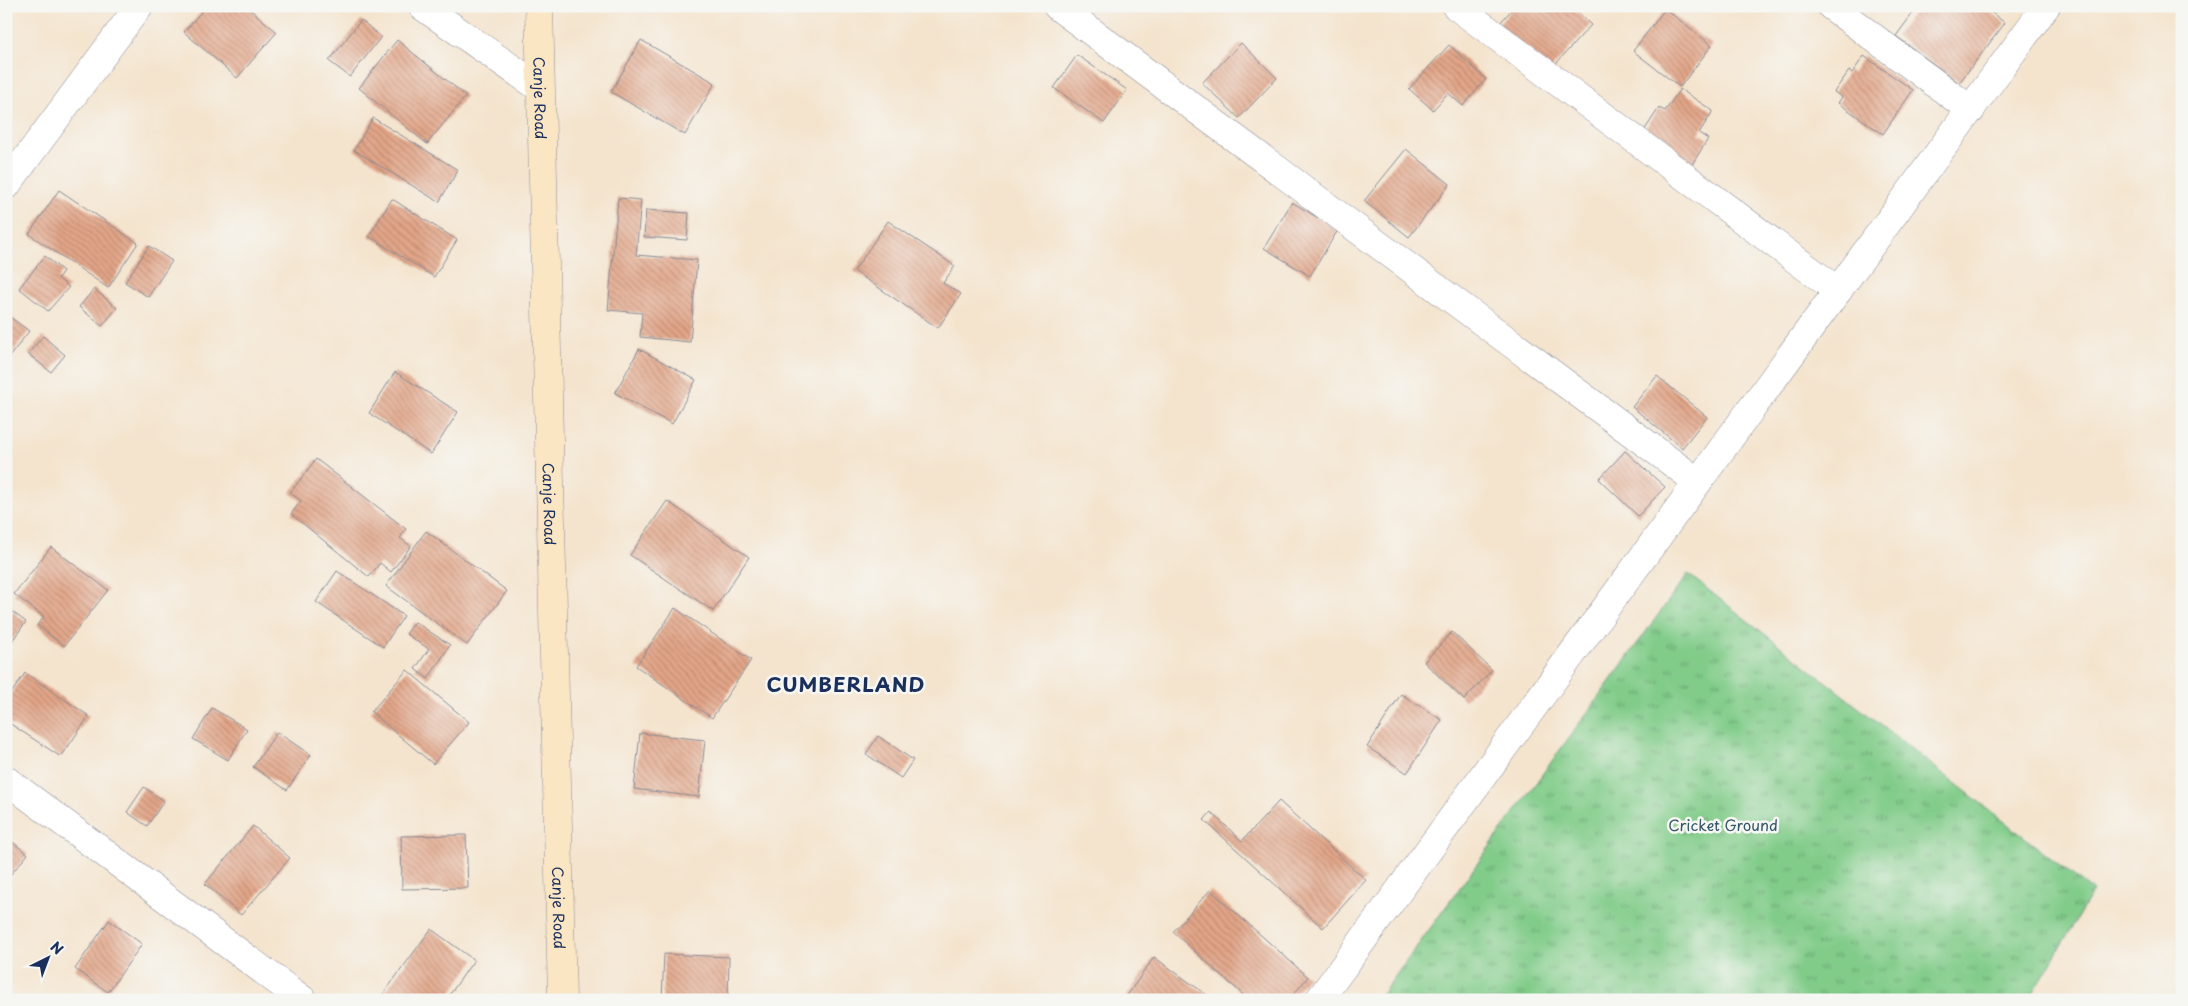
<svg xmlns="http://www.w3.org/2000/svg" width="2188" height="1006" viewBox="0 0 2188 1006" font-family="'Playpen Sans',sans-serif">
<style>
.park{fill:url(#park-tufts);stroke:#4e7e74}
.building{fill:url(#building-back-hatch)}
.lines{fill:none;stroke-linecap:round;stroke-linejoin:round}
.street-casing{stroke:#888a96;stroke-width:29}
.secondary-casing{stroke:#888a96;stroke-width:29}
.street{stroke:#fff;stroke-width:28}
.secondary{stroke:#fbe6c4;stroke-width:28}
.labels{text-anchor:middle;dominant-baseline:central;stroke-width:5;stroke-linejoin:round;paint-order:stroke}
.street-label{font-size:15px;fill:#1b2f5e;stroke:#f6f6f2}
.park-label{font-size:15px;fill:#345669;stroke:#f6f6f2}
.district-label{font-size:20px;font-weight:bold;letter-spacing:1px;fill:#1b2f5e;stroke:#f6f6f2}
</style>
<defs>
<pattern id="park-tufts" width="24" height="20" patternUnits="userSpaceOnUse" patternTransform="scale(1.25)"><rect width="24" height="20" fill="#81cc89"/><path d="M3 7l-1-3M5 7V3M7 7l1-3M15 17l-1-3M17 17v-4M19 17l1-3" fill="none" stroke="#69a673"/></pattern>
<pattern id="building-back-hatch" width="6" height="6" patternUnits="userSpaceOnUse" patternTransform="scale(1.25)"><rect width="6" height="6" fill="#e3a688"/><path d="M-1 5l2 2M0 0l6 6M5-1l2 2" fill="none" stroke="#b78872"/></pattern>
</defs>
<rect width="100%" height="100%" fill="#f6f6f2"/>
<filter id="ink" filterUnits="userSpaceOnUse"><feTurbulence type="fractalNoise" baseFrequency=".02" numOctaves="2"/><feDisplacementMap in="SourceGraphic" scale="10" xChannelSelector="R" yChannelSelector="G"/><feConvolveMatrix kernelMatrix="1 2 1 2 8 2 1 2 1" color-interpolation-filters="sRGB"/></filter>
<filter id="wash" filterUnits="userSpaceOnUse"><feTurbulence type="fractalNoise" baseFrequency=".0096" numOctaves="4" result="noise"/><feDisplacementMap in="SourceGraphic" scale="20" xChannelSelector="R" yChannelSelector="G"/><feGaussianBlur stdDeviation="1.12" result="paint"/><feColorMatrix in="noise" values="0 0 0 0 0 0 0 0 0 0 0 0 0 0 0 0 0 1.4 0 .05"/><feComposite in="paint" operator="in"/></filter>
<g filter="url(#wash)">
<rect width="100%" height="100%" fill="#f4e4ce"/>
<polygon class="park" points="1688,574 2093,891 2029,1000 1378,1000"/>
<g id="blocks">
<g class="building">
<polygon points="206,6 246,6 277,32 237,78 184,32"/>
<polygon points="1515,6 1571,6 1591,25 1550,70 1499,24"/>
<polygon points="1918,6 1983,6 2005,23 1959,83 1896,36"/>
<polygon points="1665,9 1712,45 1680,87 1633,51"/>
<polygon points="361,20 381,37 350,77 329,61"/>
<polygon points="397,40 466,96 427,144 359,88"/>
<polygon points="641,40 715,83 685,135 611,92"/>
<polygon points="1241,43 1277,78 1239,118 1202,83"/>
<polygon points="1449,45 1486,79 1463,106 1448,93 1433,110 1409,89"/>
<polygon points="1077,55 1127,90 1104,123 1054,88"/>
<polygon points="1864,56 1913,90 1883,134 1838,103 1842,97 1834,92 1849,71 1852,73"/>
<polygon points="1680,89 1713,111 1699,133 1708,139 1691,166 1642,134 1659,108 1665,111"/>
<polygon points="373,118 458,170 439,202 354,150"/>
<polygon points="1406,149 1450,184 1409,237 1364,201"/>
<polygon points="59,190 138,243 108,288 29,234"/>
<polygon points="618,198 641,200 636,255 697,260 690,342 640,337 642,313 608,310"/>
<polygon points="392,199 457,240 434,277 369,236"/>
<polygon points="1292,202 1338,230 1310,276 1264,248"/>
<polygon points="646,210 689,213 687,240 644,237"/>
<polygon points="888,221 955,266 943,283 961,294 938,328 854,271"/>
<polygon points="149,246 172,261 148,297 125,282"/>
<polygon points="45,256 63,271 58,278 69,287 48,311 19,288"/>
<polygon points="94,289 117,308 102,326 79,307"/>
<polygon points="6,314 29,331 6,361"/>
<polygon points="43,336 65,355 51,372 28,354"/>
<polygon points="639,349 696,380 672,424 615,393"/>
<polygon points="395,372 458,412 431,454 369,413"/>
<polygon points="1657,376 1707,417 1682,448 1632,407"/>
<polygon points="1625,451 1665,487 1638,516 1599,479"/>
<polygon points="316,459 406,529 400,538 411,546 391,572 380,563 369,577 291,514 301,501 290,493"/>
<polygon points="667,501 749,557 713,611 630,555"/>
<polygon points="426,531 507,591 467,645 386,586"/>
<polygon points="51,547 108,590 64,646 37,625 44,617 14,594"/>
<polygon points="337,571 404,616 383,647 316,602"/>
<polygon points="6,607 26,622 6,649"/>
<polygon points="675,608 751,660 712,718 636,666"/>
<polygon points="415,622 450,645 428,679 415,669 429,649 406,634"/>
<polygon points="1452,632 1492,670 1464,700 1424,662"/>
<polygon points="407,670 469,722 433,764 371,712"/>
<polygon points="25,673 89,716 61,757 6,721 6,701"/>
<polygon points="1401,694 1442,720 1407,773 1367,747"/>
<polygon points="212,708 247,729 228,760 193,739"/>
<polygon points="277,732 311,755 287,790 253,767"/>
<polygon points="640,733 705,740 699,797 634,789"/>
<polygon points="878,736 913,760 901,778 866,754"/>
<polygon points="144,787 164,801 147,826 127,812"/>
<polygon points="1279,801 1366,880 1323,928 1204,820 1211,812 1242,841"/>
<polygon points="253,826 290,858 241,915 205,884"/>
<polygon points="466,835 468,888 402,889 401,836"/>
<polygon points="6,837 28,854 6,880"/>
<polygon points="1210,890 1308,977 1289,1000 1249,1000 1173,932"/>
<polygon points="109,920 142,944 108,992 75,969"/>
<polygon points="431,929 474,960 446,1000 384,1000 381,997"/>
<polygon points="664,954 729,957 728,1000 662,1000"/>
<polygon points="1154,957 1214,1000 1124,1000"/>
</g>
</g>
</g>
<g filter="url(#ink)">
<use href="#blocks" fill-opacity="0" stroke="#888a96" stroke-width="1"/>
<g class="lines">
<defs>
<g id="street">
<polyline points="422,6 540,88"/>
<polyline points="1057,6 1698,482"/>
<polyline points="1456,6 1838,291"/>
<polyline points="1831,6 1971,110"/>
<polyline points="6,186 139,6"/>
<polyline points="6,780 303,1000"/>
<polyline points="1319,1000 2046,6"/>
</g>
<g id="secondary">
<path id="s1" d="M 539,6 L 562,1000"/>
</g>
</defs>
<use href="#street" class="street-casing"/>
<use href="#secondary" class="secondary-casing"/>
<use href="#street" class="street"/>
<use href="#secondary" class="secondary"/>
</g>
</g>
<g class="labels">
<g class="street-label">
<text stroke="none"><textPath href="#s1" startOffset="92">Canje Road</textPath></text>
<text stroke="none"><textPath href="#s1" startOffset="498">Canje Road</textPath></text>
<text stroke="none"><textPath href="#s1" startOffset="902">Canje Road</textPath></text>
</g>
<g class="park-label">
<text x="1723" y="824">Cricket Ground</text>
</g>
<g class="district-label">
<text x="846" y="684">CUMBERLAND</text>
</g>
</g>
<rect width="2188" height="1006" fill="none" stroke="#f6f6f2" stroke-width="25"/>
<g transform="translate(48 958) rotate(42)" stroke="#f6f6f2" stroke-width="4" paint-order="stroke">
<path d="M0-4L9 19L0 12L-9 19Z" fill="#1b2f5e"/>
<text y="-8" font-size="14" font-weight="bold" text-anchor="middle" fill="#1b2f5e">N</text>
</g>
</svg>
